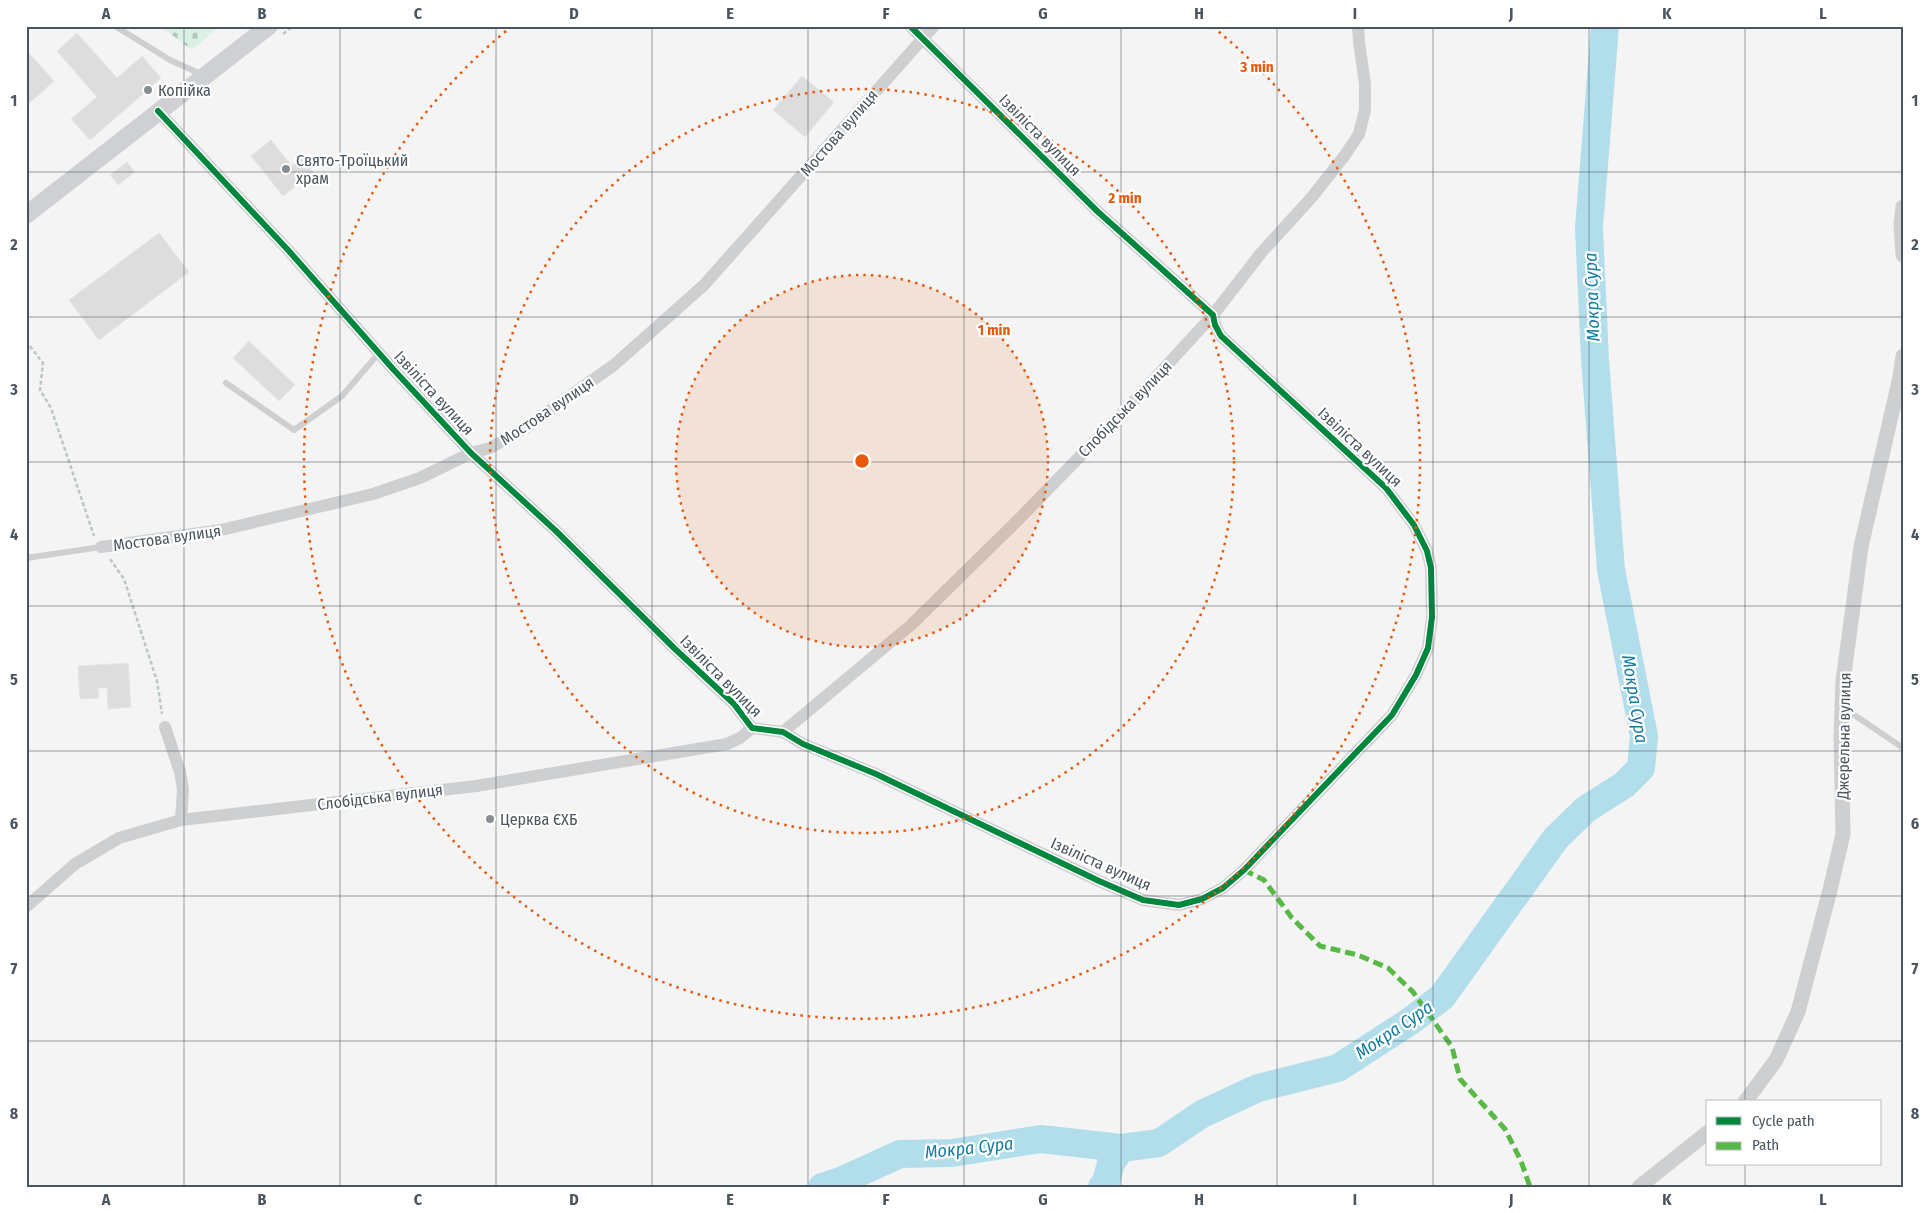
<svg xmlns="http://www.w3.org/2000/svg" width="1929" height="1213" viewBox="0 0 1929 1213" font-family="'Fira Sans Condensed',sans-serif">
<style>
.cemetery{fill:url(#cemetery-stones)}
.lines{fill:none;stroke-linecap:round;stroke-linejoin:round}
.river{stroke:#b2deec;stroke-width:28}
.building{fill:#ddddde;stroke:#e5e6e6}
.path{stroke:#bcc7c4;stroke-width:2.5;stroke-dasharray:4 2.5;stroke-linecap:butt}
.service{stroke:#cecfd1;stroke-width:6}
.minor{stroke:#cecfd1;stroke-width:12}
.tertiary{stroke:#cecfd1;stroke-width:15}
.secondary{stroke:#ced0d3;stroke-width:18}
.quiet{stroke:#58b947;stroke-width:5;stroke-dasharray:10 5;stroke-linecap:butt}
.cycleway-casing{stroke:#fff;stroke-width:9}
.cycleway{stroke:#00873e;stroke-width:6}
.grid{fill:none;stroke:#4b555f;stroke-width:1;stroke-opacity:0.55}
.ring{fill:none;stroke:#e8590c;stroke-width:2.5;stroke-dasharray:2.5 5}
.poi-dot{fill:#868d93;stroke:#fff;stroke-width:2}
.labels{text-anchor:middle;dominant-baseline:central;stroke-width:4.5;stroke-linejoin:round;paint-order:stroke}
.poi-label{font-size:16px;fill:#4b555f;stroke:#fff;text-anchor:start}
.street-label{font-size:16px;fill:#4b555f;stroke:#fff}
.water-label{font-size:18px;font-style:italic;fill:#147da1;stroke:#fff}
.centre{fill:#e8590c;stroke:#fff;stroke-width:2.5}
.ring-label{font-size:15px;text-anchor:middle;font-weight:bold;fill:#e8590c;stroke:#fff;stroke-width:4.5;stroke-linejoin:round;paint-order:stroke}
.neatline{fill:none;stroke:#4b555f;stroke-width:2}
.grid-label{font-size:16px;text-anchor:middle;font-weight:bold;fill:#4b555f}
</style>
<defs>
<pattern id="cemetery-stones" width="16" height="16" patternUnits="userSpaceOnUse" patternTransform="scale(1.25)"><rect width="16" height="16" fill="#daf1e4"/><path d="M2 7V4a2 2 0 0 1 4 0v3zM10 15v-3a2 2 0 0 1 4 0v3z" fill="#b3c6bc"/></pattern>
</defs>
<rect width="100%" height="100%" fill="#f4f4f4"/>
<polygon class="cemetery" points="160,26 220,26 192,50"/>
<g class="lines">
<g class="river">
<polyline points="822,1187 843,1180 900,1154 952,1153 1041,1139 1121,1148 1159,1143 1202,1114 1258,1088 1338,1068 1409,1022 1442,997 1556,838 1586,809 1624,785 1641,768 1644,736 1611,570 1595,360 1589,228 1605,26"/>
<polyline points="1102,1187 1106,1182 1111,1163 1121,1148"/>
</g>
</g>
<g class="building">
<polygon points="77,33 117,78 142,56 161,78 90,140 71,119 97,97 57,51"/>
<polygon points="26,50 54,81 26,106"/>
<polygon points="802,76 834,102 805,137 773,110"/>
<polygon points="271,140 292,166 302,158 313,172 283,196 251,156"/>
<polygon points="127,162 135,172 118,185 110,175"/>
<polygon points="159,233 189,272 99,340 69,300"/>
<polygon points="249,341 295,385 279,401 233,358"/>
<polygon points="128,663 131,707 108,709 107,688 98,688 99,698 80,699 78,666"/>
</g>
<g class="lines">
<g class="path">
<polyline points="283,34 293,26"/>
<polyline points="26,341 43,363 40,390 51,408 94,536"/>
<polyline points="110,559 124,579 157,681 162,714"/>
</g>
<g class="service">
<polyline points="115,26 170,60 203,75"/>
<polyline points="226,383 294,430 342,396 379,353"/>
<polyline points="26,558 101,547"/>
<polyline points="1844,708 1903,748"/>
</g>
<g class="minor">
<polyline points="158,111 288,250 393,369 471,453 556,531 674,648 734,704 752,728 783,732 803,744 876,774 1099,881 1143,900 1179,905 1202,899 1223,888 1244,870 1392,715 1416,675 1428,648 1432,617 1431,568 1427,551 1414,525 1386,488 1221,336 1215,325 1213,315 1097,211 910,26"/>
<polyline points="101,547 221,530 373,494 420,478 471,453 490,448 525,428 614,365 704,285 934,26"/>
<polyline points="165,727 180,772 183,789 181,820"/>
<polyline points="783,732 911,625 1018,520 1135,400 1213,315 1261,253 1312,197 1345,155 1359,134 1365,110 1365,84 1359,42 1358,26"/>
<polyline points="26,907 75,864 119,838 181,820 476,786 727,744 740,738 752,728"/>
</g>
<g class="tertiary">
<polyline points="1903,207 1901,224 1903,255"/>
<polyline points="1745,1102 1776,1060 1798,1012 1830,890 1843,834 1841,737 1843,681 1861,547 1900,377 1903,356"/>
<polyline points="1639,1187 1708,1132"/>
</g>
<polyline class="secondary" points="26,215 269,26"/>
<polyline class="quiet" points="1244,870 1264,880 1292,918 1320,946 1358,955 1388,968 1413,992 1452,1047 1460,1079 1505,1129 1521,1161 1530,1187"/>
<defs>
<polyline id="cycleway" points="158,111 288,250 393,369 471,453 556,531 674,648 734,704 752,728 783,732 803,744 876,774 1099,881 1143,900 1179,905 1202,899 1223,888 1244,870 1392,715 1416,675 1428,648 1432,617 1431,568 1427,551 1414,525 1386,488 1221,336 1215,325 1213,315 1097,211 910,26"/>
</defs>
<use href="#cycleway" class="cycleway-casing"/>
<use href="#cycleway" class="cycleway"/>
</g>
<path class="grid" d="M 184,26 L 184,1187M 340,26 L 340,1187M 496,26 L 496,1187M 652,26 L 652,1187M 808,26 L 808,1187M 964,26 L 964,1187M 1121,26 L 1121,1187M 1277,26 L 1277,1187M 1433,26 L 1433,1187M 1589,26 L 1589,1187M 1745,26 L 1745,1102M 26,172 L 1903,172M 26,317 L 1903,317M 26,462 L 1903,462M 26,606 L 1903,606M 26,751 L 1903,751M 26,896 L 1903,896M 26,1041 L 1903,1041M 1745,1164 L 1745,1187"/>
<circle cx="862" cy="461" r="186" fill="#e8590c" fill-opacity=".12"/>
<g class="ring">
<circle cx="862" cy="461" r="186"/>
<circle cx="862" cy="461" r="372"/>
<path d="M1213 27A558 558 0 1 1 511 27"/>
</g>
<g class="poi-dot">
<circle cx="148" cy="90" r="5"/>
<circle cx="286" cy="169" r="5"/>
<circle cx="490" cy="819" r="5"/>
</g>
<g class="labels">
<g class="poi-label">
<text x="158" y="90">Копійка</text>
<text x="296" y="160">Свято-Троїцький<tspan x="296" dy="18">храм</tspan></text>
<text x="500" y="819">Церква ЄХБ</text>
</g>
<g class="street-label">
<text transform="translate(839 133) rotate(-49)">Мостова вулиця</text>
<text transform="translate(1040 135) rotate(45)">Ізвіліста вулиця</text>
<text transform="translate(434 393) rotate(47)">Ізвіліста вулиця</text>
<text transform="translate(1125 409) rotate(-46)">Слобідська вулиця</text>
<text transform="translate(547 411) rotate(-34)">Мостова вулиця</text>
<text transform="translate(1360 447) rotate(43)">Ізвіліста вулиця</text>
<text transform="translate(167 538) rotate(-8)">Мостова вулиця</text>
<text transform="translate(721 676) rotate(45)">Ізвіліста вулиця</text>
<text transform="translate(1844 736) rotate(-89)">Джерельна вулиця</text>
<text transform="translate(380 797) rotate(-7)">Слобідська вулиця</text>
<text transform="translate(1101 864) rotate(24)">Ізвіліста вулиця</text>
</g>
<g class="water-label">
<text transform="translate(1592 297) rotate(-92)">Мокра Сура</text>
<text transform="translate(1635 699) rotate(81)">Мокра Сура</text>
<text transform="translate(1394 1030) rotate(-34)">Мокра Сура</text>
<text transform="translate(969 1148) rotate(-6)">Мокра Сура</text>
</g>
</g>
<circle cx="862" cy="461" r="8" class="centre"/>
<g class="ring-label">
<text x="1257" y="72">3 min</text>
<text x="1125" y="203">2 min</text>
<text x="994" y="335">1 min</text>
</g>
<rect width="1929" height="1213" fill="none" stroke="#ffffff" stroke-width="55"/>
<rect x="1706" y="1100" width="175" height="65" fill="#ffffff" stroke="#b7bbbf"/>
<rect x="1716" y="1117" width="25" height="8" fill="#00873e" stroke="#b7bbbf"/>
<text x="1752" y="1126" font-size="15" fill="#4b555f">Cycle path</text>
<rect x="1716" y="1142" width="25" height="8" fill="#58b947" stroke="#b7bbbf"/>
<text x="1752" y="1150" font-size="15" fill="#4b555f">Path</text>
<rect x="28" y="28" width="1874" height="1158" class="neatline"/>
<g class="grid-label">
<text x="106" y="19">A</text>
<text x="262" y="19">B</text>
<text x="418" y="19">C</text>
<text x="574" y="19">D</text>
<text x="730" y="19">E</text>
<text x="886" y="19">F</text>
<text x="1043" y="19">G</text>
<text x="1199" y="19">H</text>
<text x="1355" y="19">I</text>
<text x="1511" y="19">J</text>
<text x="1667" y="19">K</text>
<text x="1823" y="19">L</text>
<text x="14" y="106">1</text>
<text x="1915" y="106">1</text>
<text x="14" y="250">2</text>
<text x="1915" y="250">2</text>
<text x="14" y="395">3</text>
<text x="1915" y="395">3</text>
<text x="14" y="540">4</text>
<text x="1915" y="540">4</text>
<text x="14" y="685">5</text>
<text x="1915" y="685">5</text>
<text x="14" y="829">6</text>
<text x="1915" y="829">6</text>
<text x="14" y="974">7</text>
<text x="1915" y="974">7</text>
<text x="14" y="1119">8</text>
<text x="1915" y="1119">8</text>
<text x="106" y="1205">A</text>
<text x="262" y="1205">B</text>
<text x="418" y="1205">C</text>
<text x="574" y="1205">D</text>
<text x="730" y="1205">E</text>
<text x="886" y="1205">F</text>
<text x="1043" y="1205">G</text>
<text x="1199" y="1205">H</text>
<text x="1355" y="1205">I</text>
<text x="1511" y="1205">J</text>
<text x="1667" y="1205">K</text>
<text x="1823" y="1205">L</text>
</g>
</svg>
